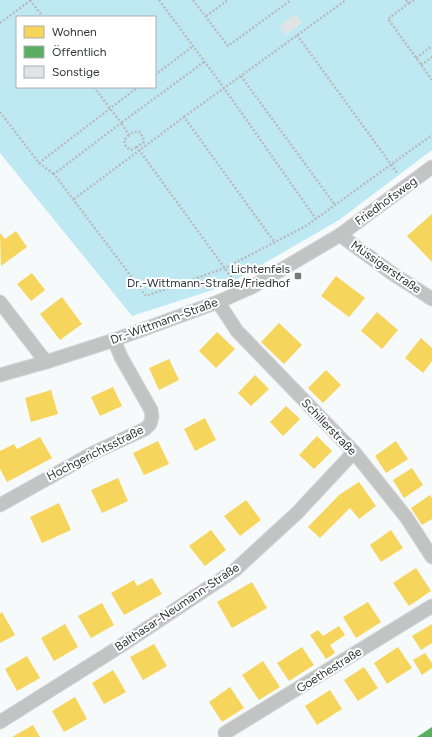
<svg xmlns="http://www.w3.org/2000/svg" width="432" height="737" viewBox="0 0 432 737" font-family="Figtree,sans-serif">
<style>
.green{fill:#bee9f3;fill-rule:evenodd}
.homes{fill:#f6d55c}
.public{fill:#5aae61}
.building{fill:#e0e3e3}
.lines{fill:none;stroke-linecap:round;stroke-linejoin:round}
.street-casing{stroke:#d4d6d7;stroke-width:15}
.path{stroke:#babbbc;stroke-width:2.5;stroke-dasharray:2 2;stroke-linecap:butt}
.street{stroke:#c2c4c4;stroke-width:13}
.poi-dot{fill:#777a7b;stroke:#fff;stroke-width:1.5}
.labels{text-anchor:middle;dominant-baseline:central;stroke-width:4;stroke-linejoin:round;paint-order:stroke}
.street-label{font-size:12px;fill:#333536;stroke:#fff}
.poi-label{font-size:12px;fill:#333536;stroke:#fff;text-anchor:end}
</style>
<rect width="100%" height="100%" fill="#f6fafb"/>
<path class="green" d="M 0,0 L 432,0 L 432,150 L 339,220 L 225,286 L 132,316 L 0,153 ZM 17,17 L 155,17 L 155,87 L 17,87 Z"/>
<g class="homes">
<polygon points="432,214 432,262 407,236"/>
<polygon points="16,231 27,247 1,266 0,233 5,239"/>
<polygon points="32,273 45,290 31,301 17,284"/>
<polygon points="336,276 365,298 349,317 321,296"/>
<polygon points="62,297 82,324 60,340 40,314"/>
<polygon points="377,312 398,330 382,349 361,331"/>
<polygon points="279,323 302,345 284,364 261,342"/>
<polygon points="217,332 235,349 216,368 199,351"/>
<polygon points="421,338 432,348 432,361 423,373 405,358"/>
<polygon points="169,359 179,380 159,390 149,368"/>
<polygon points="326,370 341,385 323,403 308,388"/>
<polygon points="255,375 269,389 251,406 238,393"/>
<polygon points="113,387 122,406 100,416 91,397"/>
<polygon points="51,390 58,414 31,422 25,398"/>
<polygon points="286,406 300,419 283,436 270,422"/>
<polygon points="205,418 216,440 195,451 184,429"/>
<polygon points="317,436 332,451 314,469 299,455"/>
<polygon points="40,437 52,458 7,482 0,469 0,451 14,444 17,449"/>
<polygon points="158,441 169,464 144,475 133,453"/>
<polygon points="396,441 408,459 386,473 375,456"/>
<polygon points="412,468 423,485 404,498 393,480"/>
<polygon points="118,478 128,501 102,513 91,490"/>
<polygon points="359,482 376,506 359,519 350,508 320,538 308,527 339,495"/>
<polygon points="430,495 432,498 432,519 422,525 411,508"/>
<polygon points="246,500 261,520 240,536 224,516"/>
<polygon points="59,503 71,530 42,543 30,517"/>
<polygon points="211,530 226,550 205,566 189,546"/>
<polygon points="391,530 403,548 381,562 370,545"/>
<polygon points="416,568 431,591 409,606 393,583"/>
<polygon points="152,578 162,594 124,615 111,593 134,580 137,586"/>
<polygon points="252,582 267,608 232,628 217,602"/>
<polygon points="368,602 381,622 356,638 343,617"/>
<polygon points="102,603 114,625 91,638 78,616"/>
<polygon points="2,612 15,635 0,643 0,614"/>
<polygon points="65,624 78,647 54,661 41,638"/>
<polygon points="432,624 432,643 421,650 412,636"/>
<polygon points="339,626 345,635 330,645 335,653 326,659 310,635 318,630 323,636"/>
<polygon points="154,644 167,666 143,680 130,657"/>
<polygon points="302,647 314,665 289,681 277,663"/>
<polygon points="398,647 412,668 387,684 374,663"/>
<polygon points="425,653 432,663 432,668 422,675 413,660"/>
<polygon points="27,656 40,678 17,691 5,669"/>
<polygon points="263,661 280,687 259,700 242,675"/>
<polygon points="364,667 378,688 358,701 344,680"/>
<polygon points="113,670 126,692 104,704 92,683"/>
<polygon points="230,687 244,708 222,722 209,702"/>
<polygon points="330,690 342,709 317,725 305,706"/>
<polygon points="75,697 87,719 64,732 52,711"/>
<polygon points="33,725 40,737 12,737"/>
</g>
<polygon class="public" points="432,727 432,737 417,737"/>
<polygon class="building" points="296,14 302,23 286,35 279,26"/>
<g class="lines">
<defs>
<g id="street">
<polyline points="340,235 393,274 432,299"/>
<polyline points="0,302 46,362"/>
<polyline points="218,302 237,331 354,452 406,517 432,557"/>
<polyline points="0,375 46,362 114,340 218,302 252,287 340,235 432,167"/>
<polyline points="0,505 93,453 145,429 150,424 152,417 151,410 121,357 114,340"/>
<polyline points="0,722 119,647 235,570 297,513 354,452"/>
<polyline points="225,733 432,606"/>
</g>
</defs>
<use href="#street" class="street-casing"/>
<g class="path">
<polyline points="30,0 43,17"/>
<polyline points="159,0 224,88 316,219"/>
<polyline points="193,0 228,46 291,0"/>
<polyline points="406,0 409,3 388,19 432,80"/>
<polyline points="409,3 414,0"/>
<polyline points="206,16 228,0"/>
<polyline points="0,23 31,0"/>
<polyline points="297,35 398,174"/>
<polyline points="416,58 432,46"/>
<polyline points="204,62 121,123 129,135 133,132 140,132 144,140 144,142 137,147 234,281"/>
<polyline points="421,65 432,57"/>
<polyline points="155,75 193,46"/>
<polyline points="241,76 335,205"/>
<polyline points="94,87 121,123 54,174 146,296 225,268 306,226 432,135"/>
<polyline points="0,112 39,163 138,87"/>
<polyline points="184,117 346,0"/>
<polyline points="129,135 124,140 126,147 131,150 137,147"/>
<polyline points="39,163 54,174"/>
<polyline points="74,199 184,117 275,243"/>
</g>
<use href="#street" class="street"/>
</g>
<rect class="poi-dot" x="294" y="272" width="8" height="8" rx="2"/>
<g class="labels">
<g class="street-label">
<text transform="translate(386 201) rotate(-36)">Friedhofsweg</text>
<text transform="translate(386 267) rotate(35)">Müssigerstraße</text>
<text transform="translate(164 321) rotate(-20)">Dr.-Wittmann-Straße</text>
<text transform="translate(329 427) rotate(46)">Schillerstraße</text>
<text transform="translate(95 453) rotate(-27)">Hochgerichtsstraße</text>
<text transform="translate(177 607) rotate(-34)">Balthasar-Neumann-Straße</text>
<text transform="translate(329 670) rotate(-32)">Goethestraße</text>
</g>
<g class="poi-label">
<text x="290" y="269">Lichtenfels<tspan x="290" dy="14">Dr.-Wittmann-Straße/Friedhof</tspan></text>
</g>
</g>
<rect x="16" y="16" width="140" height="72" fill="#ffffff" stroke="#adaeaf"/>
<rect x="24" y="26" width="20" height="12" fill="#f6d55c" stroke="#adaeaf"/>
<text x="52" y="36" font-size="12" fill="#333536">Wohnen</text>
<rect x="24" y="46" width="20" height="12" fill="#5aae61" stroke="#adaeaf"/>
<text x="52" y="56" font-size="12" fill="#333536">Öffentlich</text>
<rect x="24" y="66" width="20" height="12" fill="#e0e3e3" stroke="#adaeaf"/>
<text x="52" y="76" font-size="12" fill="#333536">Sonstige</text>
</svg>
